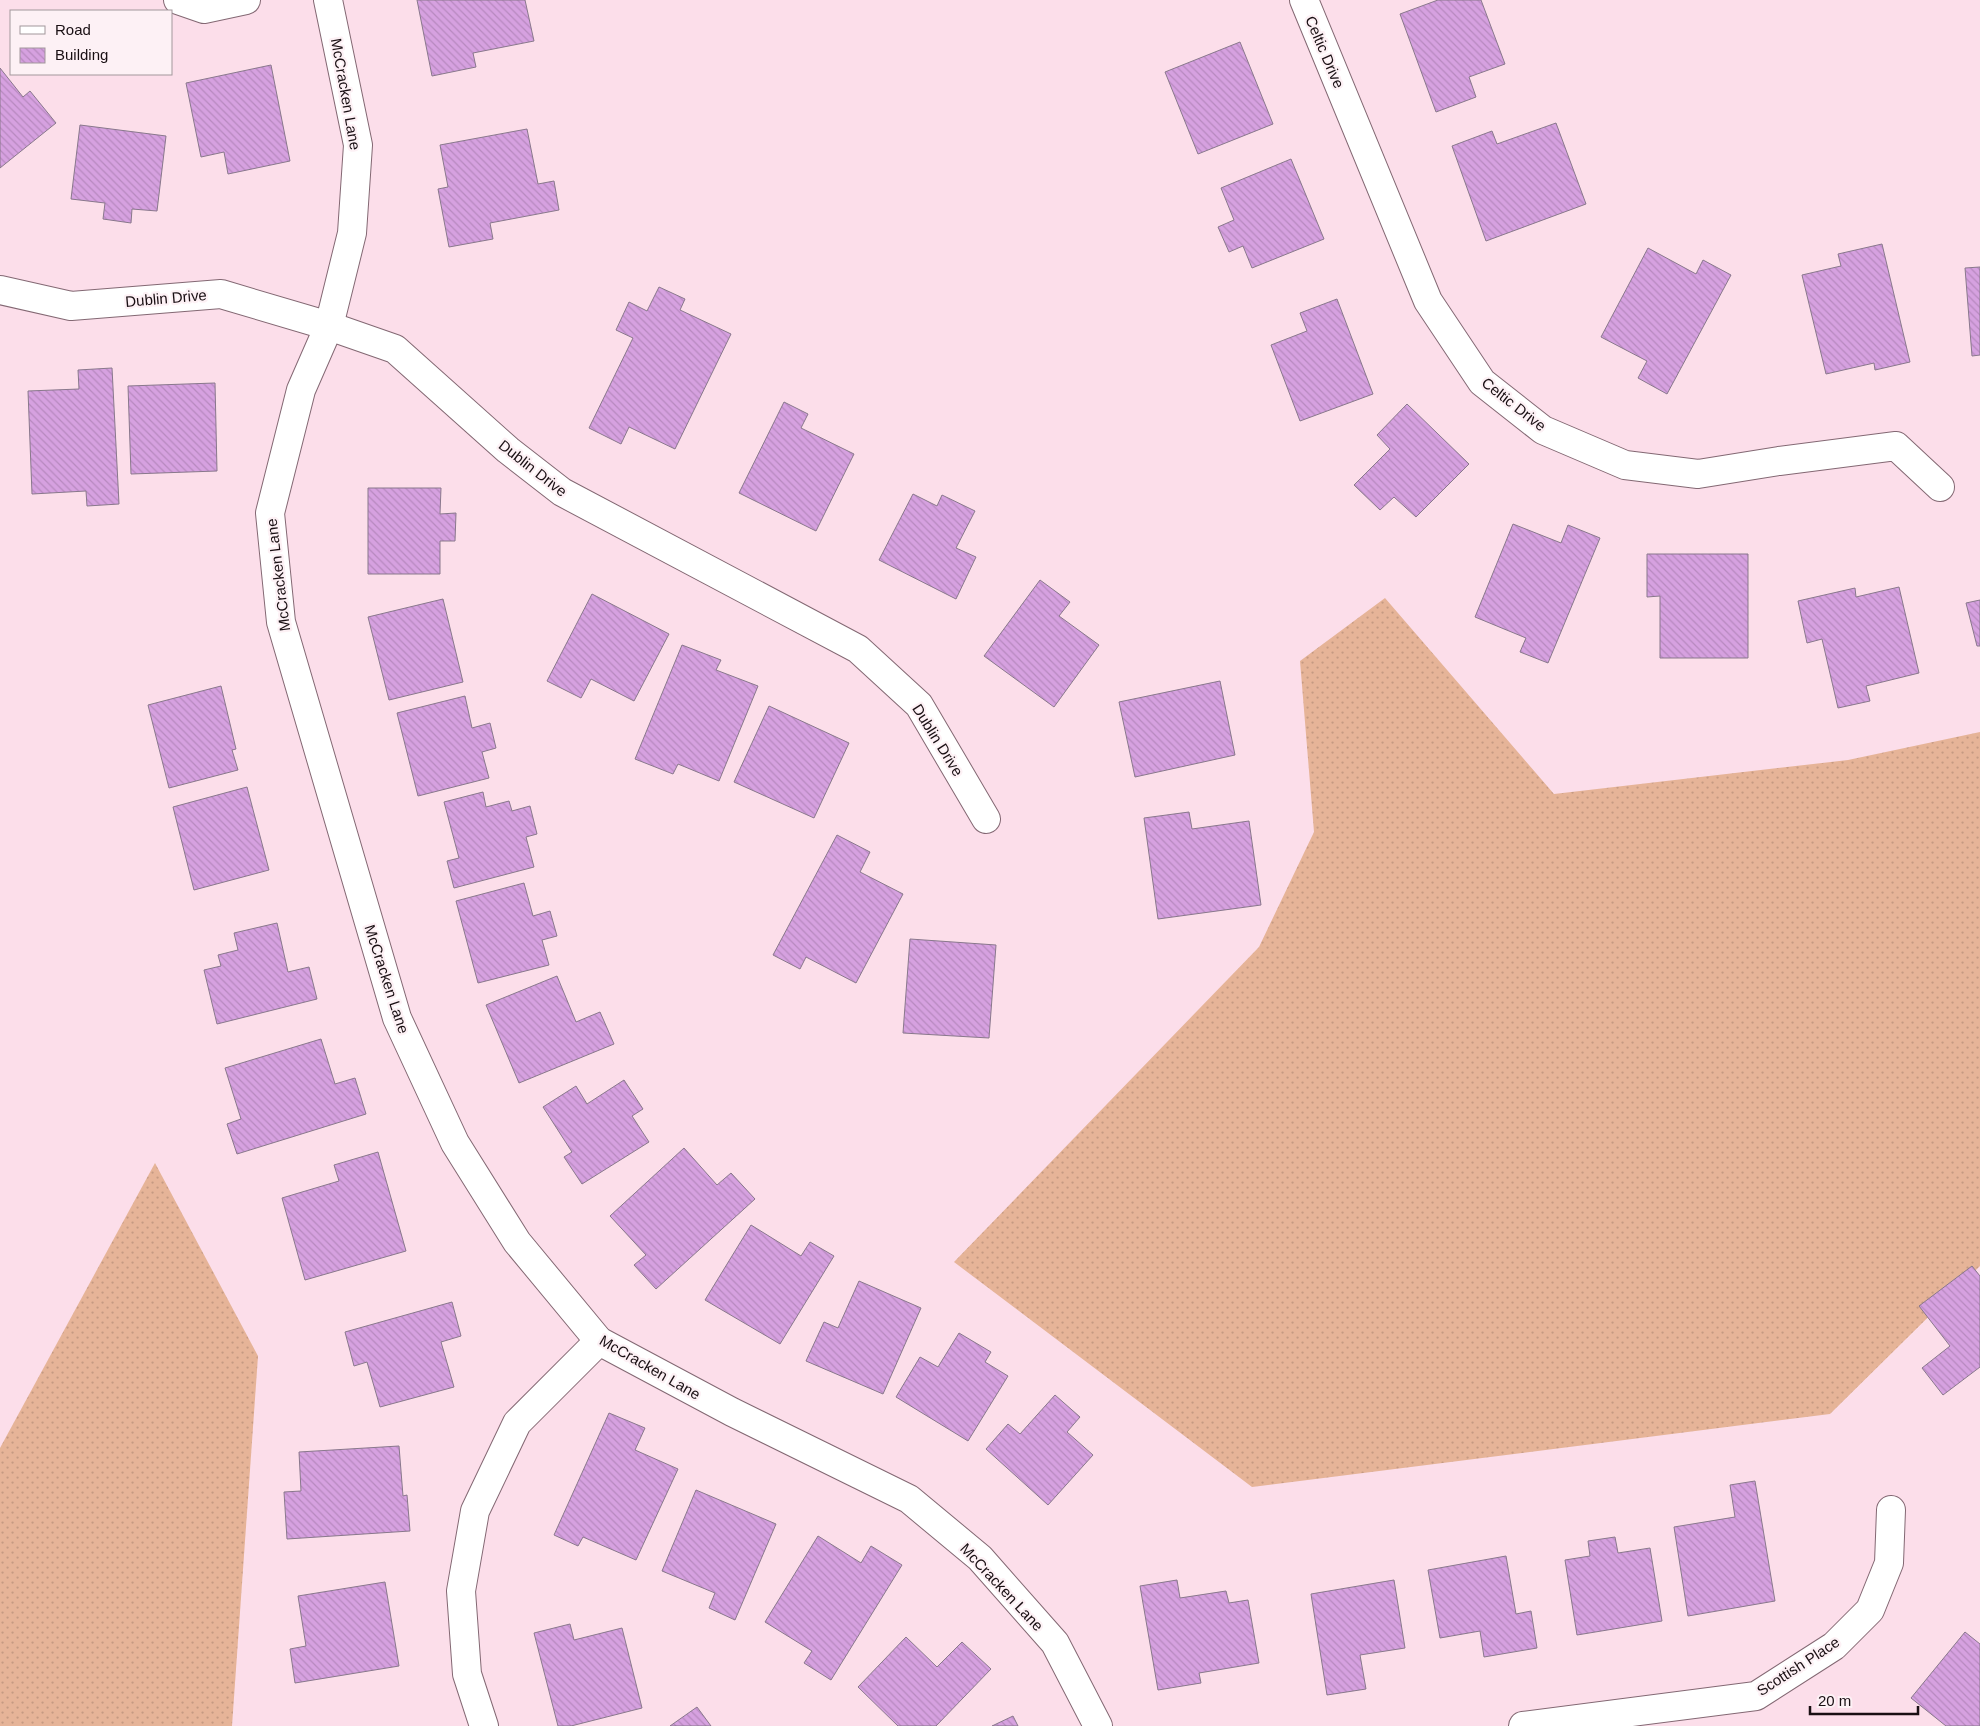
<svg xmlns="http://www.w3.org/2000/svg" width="1980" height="1726" viewBox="0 0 1980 1726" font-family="Arial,sans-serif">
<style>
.grass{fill:url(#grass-dots)}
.building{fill:url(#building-back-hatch);stroke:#89788c}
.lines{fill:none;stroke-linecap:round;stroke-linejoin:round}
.street-casing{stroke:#836873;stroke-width:30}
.street{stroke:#fff;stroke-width:28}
.labels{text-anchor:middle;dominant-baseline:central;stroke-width:4.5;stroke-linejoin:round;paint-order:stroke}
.street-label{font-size:15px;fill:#190f13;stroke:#fdf1f5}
</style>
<defs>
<pattern id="grass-dots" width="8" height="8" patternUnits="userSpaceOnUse" patternTransform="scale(1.25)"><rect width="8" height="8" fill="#e6b498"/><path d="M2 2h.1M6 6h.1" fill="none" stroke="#c59a82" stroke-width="1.8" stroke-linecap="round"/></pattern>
<pattern id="building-back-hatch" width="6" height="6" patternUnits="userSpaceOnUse" patternTransform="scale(1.25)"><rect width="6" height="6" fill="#d6a1e0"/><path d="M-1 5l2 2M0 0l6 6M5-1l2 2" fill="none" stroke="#b789bf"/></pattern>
</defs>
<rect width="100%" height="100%" fill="#fcdeea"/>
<g class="grass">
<polygon points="1385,598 1554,794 1848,760 1980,732 1980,1266 1830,1414 1252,1487 954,1262 1259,947 1314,832 1300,661"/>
<polygon points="155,1163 258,1356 232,1726 0,1726 0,1448"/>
</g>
<g class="building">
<polygon points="417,0 525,0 534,41 473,53 476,67 432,76"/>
<polygon points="1438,0 1481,0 1505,64 1469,77 1476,97 1436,112 1400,14"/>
<polygon points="1240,42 1273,124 1198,154 1165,72"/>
<polygon points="271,65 290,161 228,174 224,152 201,157 186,83"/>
<polygon points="0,68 23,97 30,91 56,123 0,168"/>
<polygon points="1556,123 1586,204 1486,241 1452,146 1492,131 1497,144"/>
<polygon points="80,125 166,136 157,211 132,209 131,223 103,219 105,203 71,199"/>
<polygon points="527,129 538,184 554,181 559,210 490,223 493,239 449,247 438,189 448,187 440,145"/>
<polygon points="1291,159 1324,239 1252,268 1243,246 1229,252 1218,227 1234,220 1221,188"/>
<polygon points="1882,244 1910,362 1875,370 1874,363 1826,374 1802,275 1841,266 1838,254"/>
<polygon points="1648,248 1696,274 1703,260 1731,275 1667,394 1638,378 1647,361 1601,337"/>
<polygon points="1980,267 1980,355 1972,356 1965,268"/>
<polygon points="659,287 685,299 680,310 731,334 675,449 629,427 621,444 589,428 633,338 616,330 629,302 647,311"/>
<polygon points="1337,299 1373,394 1300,421 1271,345 1307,331 1300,313"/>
<polygon points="112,368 119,504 87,506 86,491 32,494 28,391 79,389 78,370"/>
<polygon points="215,383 217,471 131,474 128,386"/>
<polygon points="784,402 808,414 801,428 854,454 816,531 739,493"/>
<polygon points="1407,404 1469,464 1416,517 1394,497 1380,510 1354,485 1390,449 1377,435"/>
<polygon points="368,488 441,488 440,514 456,513 455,541 440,541 440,574 368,574"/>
<polygon points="913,494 937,506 942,495 975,511 956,548 976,557 956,599 879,560"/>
<polygon points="1513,524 1561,543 1568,525 1600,538 1548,663 1520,652 1526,638 1475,617"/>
<polygon points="1647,554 1748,554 1748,658 1660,658 1660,596 1647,597"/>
<polygon points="1040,580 1070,602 1059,616 1099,645 1054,707 984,656"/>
<polygon points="1899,587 1919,673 1866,686 1870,701 1838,708 1822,639 1807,643 1798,601 1855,588 1856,597"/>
<polygon points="592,594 669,634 634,701 591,679 581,698 547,681"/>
<polygon points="443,599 463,682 389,700 368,617"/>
<polygon points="1980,600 1980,646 1977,646 1966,603"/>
<polygon points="682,645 721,660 716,670 758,686 719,781 678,764 673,774 635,759"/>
<polygon points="1220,681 1235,755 1135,777 1119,702"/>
<polygon points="221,686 236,749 232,750 238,770 169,788 148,705"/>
<polygon points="465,696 472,728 490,723 496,748 482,752 489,778 418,796 397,713"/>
<polygon points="769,706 849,743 814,818 734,782"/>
<polygon points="247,787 269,870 194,890 173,807"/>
<polygon points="483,792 486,807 509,801 512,811 530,806 537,834 526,837 534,867 454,888 447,861 459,858 444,802"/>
<polygon points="1189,812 1192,829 1249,821 1261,905 1158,919 1144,818"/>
<polygon points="837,835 870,852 860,872 903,894 856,983 806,957 800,969 773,955"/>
<polygon points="524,883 533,916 550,911 557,936 542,940 549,965 478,983 456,901"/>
<polygon points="277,923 288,972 309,967 317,999 217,1024 204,970 221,966 218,955 238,950 234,933"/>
<polygon points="910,939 996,945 989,1038 903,1033"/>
<polygon points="557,976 576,1022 600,1012 614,1044 519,1083 486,1005"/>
<polygon points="321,1039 335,1084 355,1078 366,1114 237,1154 227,1124 241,1119 225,1068"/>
<polygon points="624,1080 643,1109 632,1116 649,1142 582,1184 564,1157 572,1152 543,1107 576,1086 587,1104"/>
<polygon points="684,1148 717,1185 731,1173 755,1199 656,1289 634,1265 646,1255 610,1216"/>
<polygon points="378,1152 406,1251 305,1280 282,1198 339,1181 334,1165"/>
<polygon points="751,1225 801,1256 810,1242 834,1256 780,1344 705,1300"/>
<polygon points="1972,1266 1980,1276 1980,1367 1943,1395 1922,1368 1950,1346 1919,1306"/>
<polygon points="859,1281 921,1308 883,1394 806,1361 824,1322 838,1328"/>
<polygon points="452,1302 461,1336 441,1342 454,1387 380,1407 367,1362 354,1366 345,1332"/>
<polygon points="959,1333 991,1352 985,1362 1008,1376 968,1441 896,1397 920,1357 938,1367"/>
<polygon points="1055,1395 1080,1417 1067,1432 1093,1455 1048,1505 986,1449 1008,1424 1020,1434"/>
<polygon points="609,1413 645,1428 635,1450 678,1469 636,1560 583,1537 578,1546 554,1535"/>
<polygon points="399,1446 403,1496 407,1495 410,1531 287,1539 284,1492 301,1491 299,1452"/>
<polygon points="1755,1481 1775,1601 1688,1616 1674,1527 1735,1517 1730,1485"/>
<polygon points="696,1490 776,1524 735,1620 709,1608 715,1593 662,1571"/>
<polygon points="818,1536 861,1563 871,1546 902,1565 831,1680 804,1663 812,1651 765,1622"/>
<polygon points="1615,1537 1618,1553 1650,1548 1662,1621 1577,1635 1565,1560 1590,1556 1588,1541"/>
<polygon points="1506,1556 1516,1614 1531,1611 1537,1648 1484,1657 1480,1631 1440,1638 1428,1570"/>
<polygon points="1177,1580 1180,1598 1226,1591 1229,1603 1248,1600 1259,1663 1199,1673 1201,1683 1158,1690 1140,1586"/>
<polygon points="1394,1580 1405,1648 1360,1655 1366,1689 1327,1695 1311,1594"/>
<polygon points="385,1582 399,1666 295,1683 290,1649 306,1646 298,1596"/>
<polygon points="570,1624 574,1640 622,1628 642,1708 571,1726 558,1726 534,1633"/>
<polygon points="1965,1632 1980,1644 1980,1726 1946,1726 1911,1698"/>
<polygon points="906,1637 937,1667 962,1642 991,1669 936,1726 898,1726 858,1687"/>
<polygon points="697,1707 711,1726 670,1726"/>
<polygon points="1013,1716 1018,1726 992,1726"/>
</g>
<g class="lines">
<defs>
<g id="street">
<polyline points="178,0 204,9 246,0"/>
<polyline points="328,0 358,145 352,233 329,326 301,390 270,513 281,622 397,1018 455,1143 517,1242 599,1341 732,1412 909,1499 980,1558 1055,1643 1098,1726"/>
<polyline points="1304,0 1428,301 1482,382 1543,430 1625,465 1698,474 1779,461 1896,446 1940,487"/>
<polyline points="0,290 71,306 221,294 329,326 395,349 508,450 562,492 858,649 919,705 986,819"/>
<polyline points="484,1726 467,1674 461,1591 475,1511 517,1423 599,1341"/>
<polyline points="1523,1726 1756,1696 1834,1646 1870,1610 1889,1563 1891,1510"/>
</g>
</defs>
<use href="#street" class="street-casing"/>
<use href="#street" class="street"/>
</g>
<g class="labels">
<g class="street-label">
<text transform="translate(1325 52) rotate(67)">Celtic Drive</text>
<text transform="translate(346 94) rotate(80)">McCracken Lane</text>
<text transform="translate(166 298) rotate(-5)">Dublin Drive</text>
<text transform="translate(1514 404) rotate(38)">Celtic Drive</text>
<text transform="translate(533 468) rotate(38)">Dublin Drive</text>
<text transform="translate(278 575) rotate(-97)">McCracken Lane</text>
<text transform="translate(938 740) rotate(58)">Dublin Drive</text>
<text transform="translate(387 979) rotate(72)">McCracken Lane</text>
<text transform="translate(650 1367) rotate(30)">McCracken Lane</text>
<text transform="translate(1002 1587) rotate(47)">McCracken Lane</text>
<text transform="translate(1798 1666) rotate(-33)">Scottish Place</text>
</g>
</g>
<rect x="10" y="10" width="162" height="65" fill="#fdf1f5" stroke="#a2979b"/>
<rect x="20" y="26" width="25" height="8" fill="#ffffff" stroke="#a2979b"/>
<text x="55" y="35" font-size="15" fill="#190f13">Road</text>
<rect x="20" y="48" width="25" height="15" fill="url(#building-back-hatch)" stroke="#a2979b"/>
<text x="55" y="60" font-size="15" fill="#190f13">Building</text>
<path d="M1810 1706v8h108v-8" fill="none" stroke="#190f13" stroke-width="2.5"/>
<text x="1818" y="1706" font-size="15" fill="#190f13" stroke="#fdf1f5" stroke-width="4" paint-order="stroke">20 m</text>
</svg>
